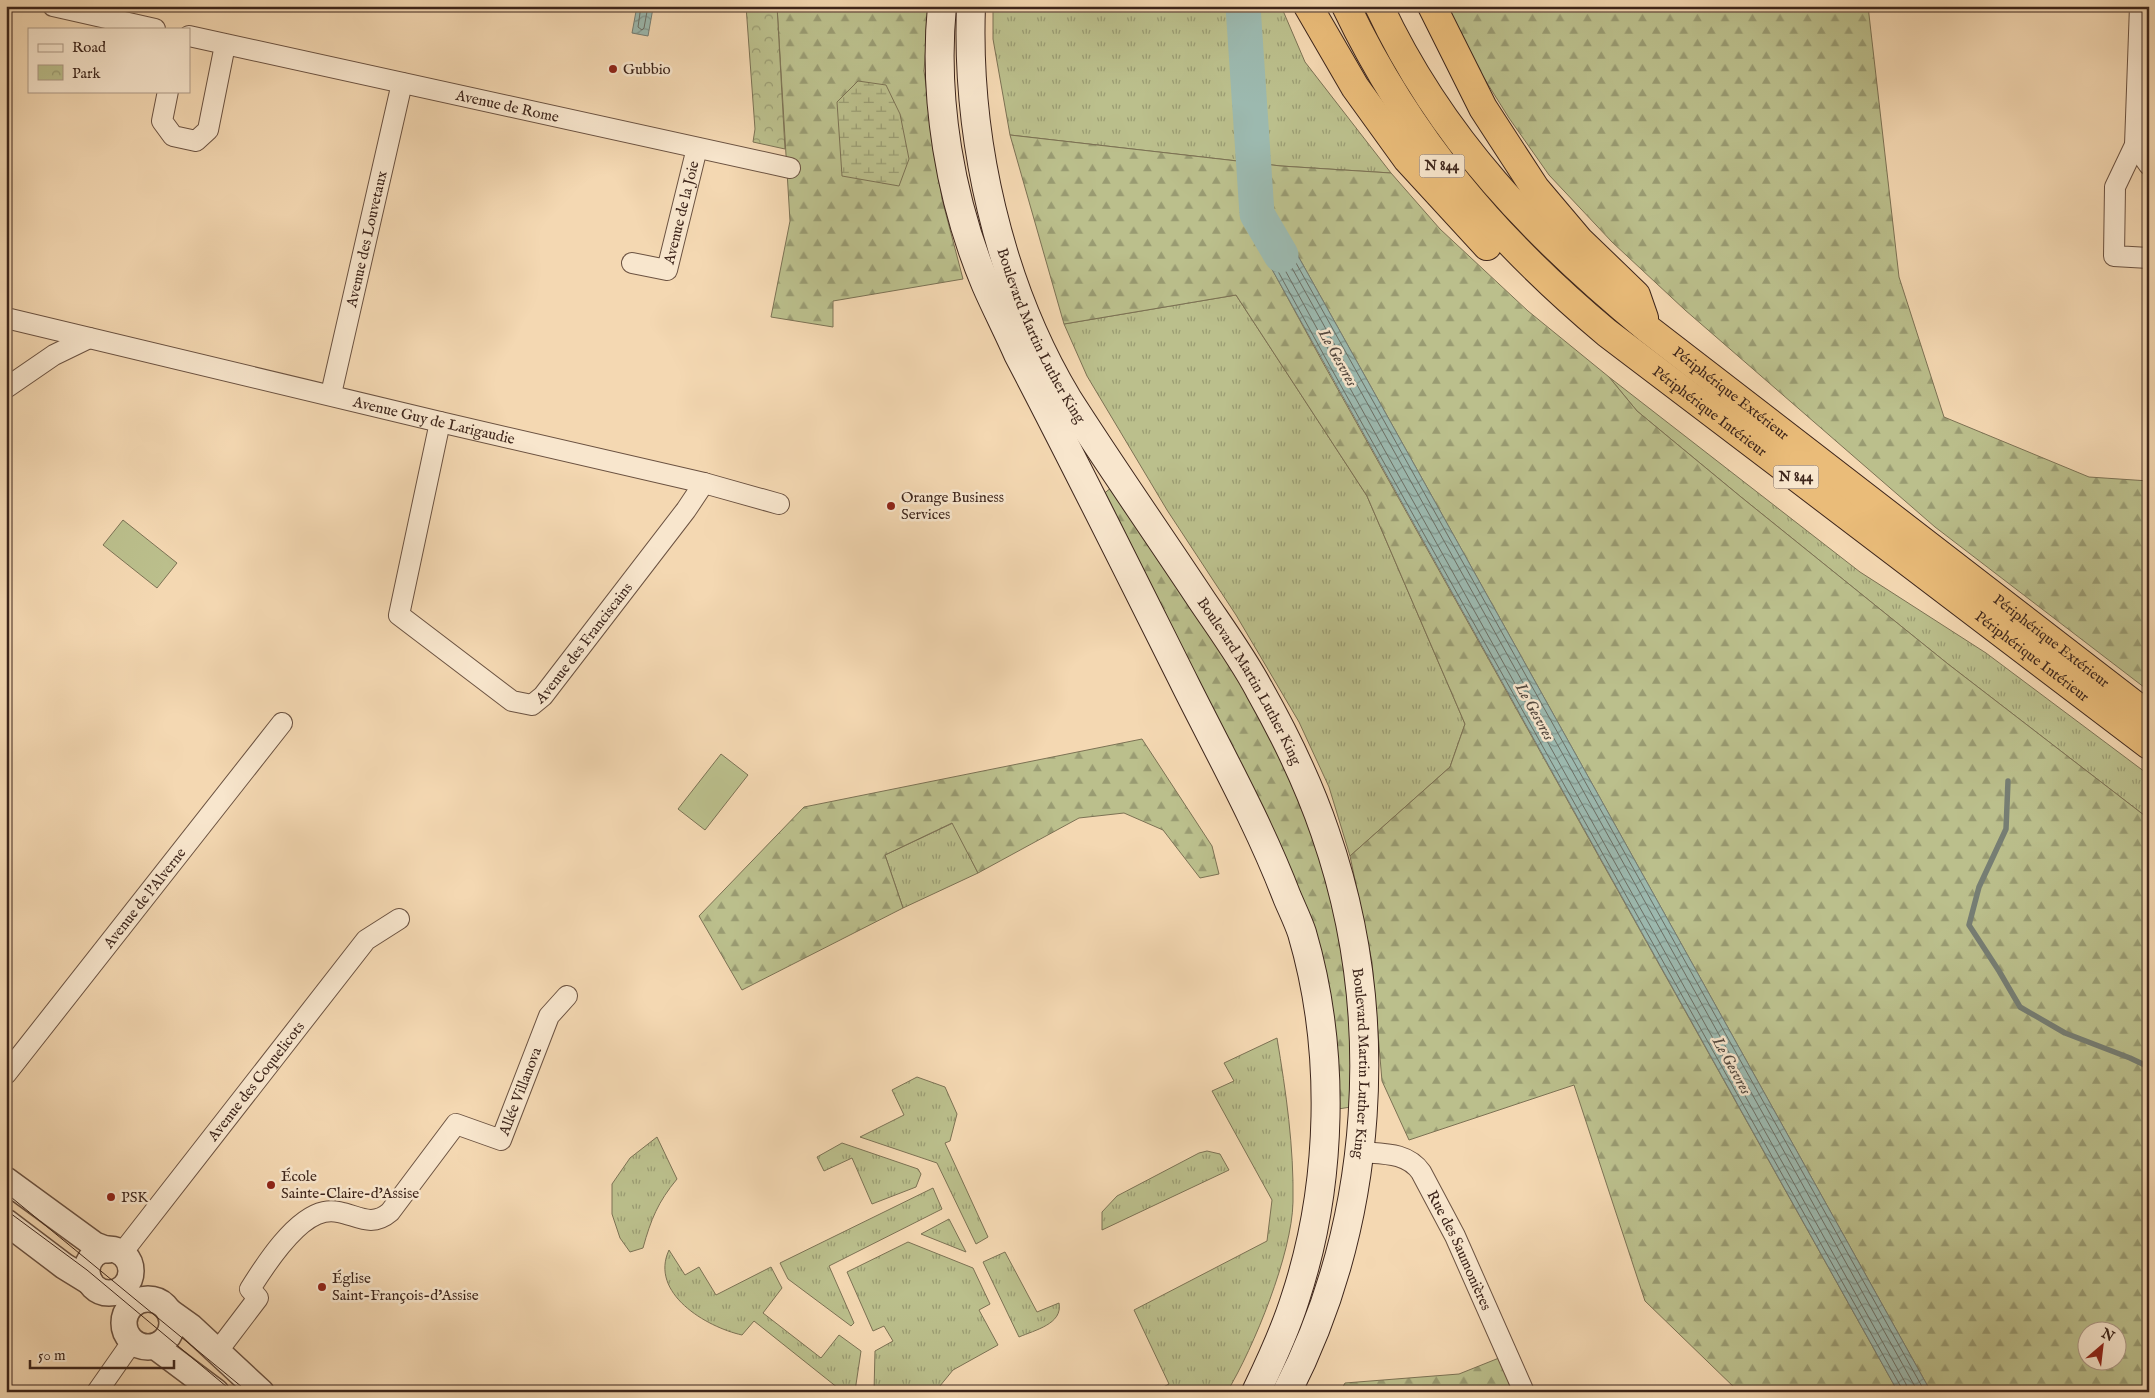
<svg xmlns="http://www.w3.org/2000/svg" width="2155" height="1398" viewBox="0 0 2155 1398" font-family="'IM FELL English',serif">
<style>
.grass{fill:url(#grass-tufts);stroke:#7c7254}
.forest{fill:url(#forest-firs);stroke:#7c7254;fill-rule:evenodd}
.wetland{fill:url(#wetland-marsh);stroke:#7c7254}
.park{fill:url(#park-crowns);stroke:#7c7254}
.pitch{fill:#bbbf8c;stroke:#7c7254}
.water{fill:url(#water-waves);stroke:#767e74}
.lines{fill:none;stroke-linecap:round;stroke-linejoin:round}
.shore{stroke:#6c6f65;stroke-width:1}
.stream{stroke:#767e74;stroke-width:5.5}
.river{stroke:#9cb9af;stroke-width:35}
.minor-casing{stroke:#6b5241;stroke-width:22}
.tertiary-casing{stroke:#6b5241;stroke-width:28}
.secondary-casing{stroke:#3d251b;stroke-width:30}
.trunk-casing{stroke:#3d251b;stroke-width:30}
.minor{stroke:#f8e6cd;stroke-width:20}
.tertiary{stroke:#f8e6cd;stroke-width:25}
.secondary{stroke:#f8e6cd;stroke-width:28}
.trunk{stroke:#eabc79;stroke-width:28}
.tram{stroke:#3d251b;stroke-width:1}
.poi-dot{fill:#8f2418;stroke:#f8e6cd;stroke-width:2}
.labels{text-anchor:middle;dominant-baseline:central;stroke-width:5;stroke-linejoin:round;paint-order:stroke}
.shield{fill:#f8e6cd;stroke:#755f50;stroke-width:1}
.shield-label{font-size:14px;font-weight:bold;fill:#3d251b}
.poi-label{font-size:15px;fill:#3d251b;stroke:#f8e6cd;text-anchor:start}
.street-label{font-size:15px;fill:#3d251b;stroke:#f8e6cd}
.water-label{font-size:16px;font-style:italic;fill:#554a40;stroke:#f8e6cd}
</style>
<defs>
<pattern id="grass-tufts" width="24" height="20" patternUnits="userSpaceOnUse" patternTransform="scale(1.25)"><rect width="24" height="20" fill="#bbbf8c"/><path d="M3 7l-1-3M5 7V3M7 7l1-3M15 17l-1-3M17 17v-4M19 17l1-3" fill="none" stroke="#999b72"/></pattern>
<pattern id="forest-firs" width="22" height="20" patternUnits="userSpaceOnUse" patternTransform="scale(1.25)"><rect width="22" height="20" fill="#bbbf8c"/><path d="M5 1l3.5 6h-7zM16 11l3.5 6h-7z" fill="#999b72"/></pattern>
<pattern id="wetland-marsh" width="20" height="14" patternUnits="userSpaceOnUse" patternTransform="scale(1.25)"><rect width="20" height="14" fill="#bbbf8c"/><path d="M1 5h8M5 5V1M11 12h8M15 12V8" fill="none" stroke="#999b72"/></pattern>
<pattern id="park-crowns" width="20" height="18" patternUnits="userSpaceOnUse" patternTransform="scale(1.25)"><rect width="20" height="18" fill="#bbbf8c"/><path d="M2 6a3 3 0 1 1 6 0M12 15a3 3 0 1 1 6 0" fill="none" stroke="#999b72"/></pattern>
<pattern id="water-waves" width="16" height="10" patternUnits="userSpaceOnUse" patternTransform="scale(1.25)"><rect width="16" height="10" fill="#9cb9af"/><path d="M0 5q4-4 8 0t8 0" fill="none" stroke="#80968e"/></pattern>
</defs>
<rect width="100%" height="100%" fill="#f4d8b2"/>
<filter id="stains"><feTurbulence type="fractalNoise" baseFrequency=".004" numOctaves="4"/><feColorMatrix values="0 0 0 0 .2 0 0 0 0 .09 0 0 0 0 .02 0 0 0 .5 -.17"/></filter>
<radialGradient id="worn" r=".72"><stop offset=".6" stop-color="#630" stop-opacity="0"/><stop offset="1" stop-color="#630" stop-opacity=".3"/></radialGradient>
<g class="grass">
<polygon points="993,6 1281,6 1305,62 1391,173 1281,166 1010,135 993,39"/>
<polygon points="1236,295 1367,496 1465,724 1450,767 1350,856 1329,787 1299,722 1236,615 1167,510 1087,376 1064,324"/>
<polygon points="1609,377 1860,572 1986,653 2149,775 2149,819 1948,664 1741,497 1637,411"/>
<polygon points="953,823 978,873 903,908 885,855"/>
<path d="M 1277,1038 C 1286,1092 1294,1147 1293,1202 C 1292,1254 1254,1347 1227,1392 L 1154,1392 L 1169,1384 L 1134,1310 L 1267,1241 L 1272,1200 L 1212,1091 L 1234,1081 L 1224,1063 Z"/>
<polygon points="917,1077 945,1087 957,1114 950,1141 945,1143 988,1237 976,1244 937,1163 860,1137 904,1115 892,1090"/>
<path d="M 657,1137 L 677,1179 C 658,1202 651,1219 643,1248 L 630,1252 L 620,1238 L 612,1214 L 612,1184 L 630,1158 Z"/>
<polygon points="842,1143 918,1169 921,1174 916,1187 872,1204 852,1158 824,1171 817,1157"/>
<polygon points="1207,1151 1220,1154 1229,1170 1102,1230 1102,1212 1117,1196 1199,1153"/>
<polygon points="933,1188 942,1209 829,1266 854,1323 851,1326 788,1279 780,1263"/>
<polygon points="949,1219 966,1252 921,1234"/>
<polygon points="908,1242 973,1268 990,1304 979,1310 998,1345 953,1370 935,1392 874,1392 875,1351 893,1341 884,1326 873,1331 847,1272"/>
<path d="M 669,1250 L 685,1275 L 699,1267 L 716,1295 L 771,1267 L 782,1288 L 763,1313 L 821,1358 L 839,1335 L 861,1351 L 855,1391 L 843,1392 L 754,1321 L 742,1335 C 706,1327 649,1293 669,1250 Z"/>
<path d="M 1005,1252 L 1037,1312 L 1059,1303 C 1063,1324 1035,1330 1019,1337 L 983,1262 Z"/>
</g>
<g class="forest">
<polygon points="777,6 929,6 924,71 942,199 963,279 833,301 833,327 771,317 790,221"/>
<polygon points="1447,6 1868,6 1899,277 1944,417 2089,477 2149,481 2149,691 1935,527 1685,310 1612,242 1549,175 1509,118 1472,59"/>
<path d="M 1010,135 L 1281,166 L 1391,173 L 1440,229 L 1528,311 L 1609,377 L 1637,411 L 1741,497 L 1948,664 L 2149,819 L 2149,1392 L 1931,1392 L 1273,211 L 1257,214 L 1241,212 L 1322,361 L 1898,1392 L 1739,1392 L 1645,1301 L 1574,1085 L 1409,1140 L 1382,1081 L 1372,962 L 1350,856 L 1450,767 L 1465,724 L 1367,496 L 1236,295 L 1064,324 ZM 2088,1330 L 2118,1330 L 2118,1360 L 2088,1360 Z"/>
<polygon points="1112,487 1255,701 1318,843 1343,936 1351,997 1351,1107 1338,1109 1324,997 1101,496"/>
<polygon points="1142,739 1212,846 1219,874 1200,878 1163,830 1124,813 1079,818 978,873 952,823 885,855 903,908 742,990 699,916 804,807"/>
<polygon points="1499,1358 1517,1392 1340,1392 1345,1383 1459,1374"/>
</g>
<polygon class="wetland" points="858,81 886,85 900,114 909,159 899,186 842,176 837,102"/>
<polygon class="park" points="746,6 777,6 785,149 753,142 755,129"/>
<g class="pitch">
<polygon points="123,520 177,563 157,588 103,545"/>
<polygon points="721,754 748,775 705,830 678,809"/>
</g>
<g class="water">
<polygon points="637,6 653,8 648,36 632,33"/>
<polygon points="1273,211 1931,1392 1898,1392 1240,212 1257,214"/>
</g>
<g class="lines">
<g class="shore">
<polyline points="641,6 638,27 642,30 644,28 648,6"/>
<polyline points="1902,1392 1901,1387 1326,359 1251,222 1252,219 1271,218 1925,1392"/>
<polyline points="1908,1392 1906,1384 1332,356 1262,228 1263,224 1268,225 1918,1392"/>
</g>
<polyline class="stream" points="2008,781 2006,829 1979,887 1969,925 1999,971 2020,1007 2065,1033 2130,1058 2149,1067"/>
<polyline class="river" points="1243,6 1257,214 1281,255"/>
<defs>
<g id="minor">
<polyline points="53,6 155,29"/>
<polyline points="2140,6 2135,145 2115,187 2114,256 2149,258"/>
<path id="s1" d="M 189,36 L 790,168"/>
<polyline points="168,91 162,121 173,136 196,141 208,130 225,45"/>
<polyline points="2135,145 2149,165"/>
<path id="s2" d="M 632,263 L 667,270 L 697,148"/>
<path id="s3" d="M 6,318 L 440,422 L 704,483 L 779,504"/>
<polyline points="6,388 54,355 89,338"/>
<path id="s4" d="M 331,394 L 402,83"/>
<path id="s5" d="M 440,422 L 399,615 L 512,701 L 532,705 L 543,696 L 686,510 L 704,483"/>
<path id="s6" d="M 6,1074 L 282,723"/>
<path id="s7" d="M 1360,1152 C 1383,1154 1407,1152 1421,1172 L 1455,1236 L 1524,1392"/>
<path id="s8" d="M 123,1255 L 129,1244 L 366,940 L 399,919"/>
<path id="s9" d="M 217,1352 L 258,1298 L 250,1289 C 265,1265 295,1218 324,1212 C 350,1207 367,1232 390,1212 L 456,1124 L 501,1140 L 549,1016 L 567,996"/>
<polyline points="97,1392 132,1342"/>
</g>
<g id="tertiary">
<polyline points="6,1180 95,1245 108,1250"/>
<polyline points="6,1222 64,1266 90,1282"/>
<circle cx="109" cy="1271" r="22"/>
<circle cx="148" cy="1323" r="24"/>
<polyline points="170,1312 191,1327 261,1392"/>
<polyline points="156,1347 216,1392"/>
</g>
<g id="secondary">
<path d="M 942,6 C 933,98 950,200 986,285 C 996,308 1008,331 1018,354 C 1075,463 1130,574 1185,684 C 1220,754 1259,824 1287,897 C 1292,909 1298,921 1302,933 C 1336,1049 1333,1184 1295,1299 C 1285,1331 1271,1361 1256,1392"/>
<path id="s10" d="M 971,6 C 966,139 999,284 1067,398 C 1111,467 1158,534 1203,602 C 1222,630 1243,659 1259,689 C 1285,735 1308,782 1325,832 C 1388,1013 1375,1220 1287,1392"/>
</g>
<g id="trunk">
<polyline points="1308,6 1355,87 1407,159 1487,246"/>
<path id="s11" d="M 1346,6 C 1410,140 1495,239 1607,333 L 2149,745"/>
<path id="s12" d="M 1379,6 C 1441,139 1536,237 1648,329 L 2149,716"/>
<polyline points="1432,6 1483,108 1535,188 1579,240 1636,295 1644,318"/>
</g>
</defs>
<use href="#minor" class="minor-casing"/>
<use href="#tertiary" class="tertiary-casing"/>
<use href="#secondary" class="secondary-casing"/>
<use href="#trunk" class="trunk-casing"/>
<use href="#minor" class="minor"/>
<use href="#tertiary" class="tertiary"/>
<use href="#secondary" class="secondary"/>
<use href="#trunk" class="trunk"/>
<g class="tram">
<polyline points="6,1193 248,1392"/>
<polyline points="6,1210 87,1270 233,1392"/>
</g>
</g>
<g class="poi-dot">
<circle cx="613" cy="69" r="5"/>
<circle cx="891" cy="506" r="5"/>
<circle cx="271" cy="1185" r="5"/>
<circle cx="111" cy="1197" r="5"/>
<circle cx="322" cy="1287" r="5"/>
</g>
<g class="labels">
<g class="shield">
<rect x="1419.5" y="154.5" width="45" height="23" rx="4"/>
<rect x="1773.5" y="465.5" width="45" height="23" rx="4"/>
</g>
<g class="shield-label">
<text x="1442" y="166">N 844</text>
<text x="1796" y="477">N 844</text>
</g>
<g class="poi-label">
<text x="623" y="69">Gubbio</text>
<text x="901" y="497">Orange Business<tspan x="901" dy="17">Services</tspan></text>
<text x="281" y="1176">École<tspan x="281" dy="17">Sainte-Claire-d'Assise</tspan></text>
<text x="121" y="1197">PSK</text>
<text x="332" y="1278">Église<tspan x="332" dy="17">Saint-François-d'Assise</tspan></text>
</g>
<g class="street-label">
<text stroke="none"><textPath href="#s1" startOffset="326">Avenue de Rome</textPath></text>
<text stroke="none"><textPath href="#s2" startOffset="95">Avenue de la Joie</textPath></text>
<text stroke="none"><textPath href="#s4" startOffset="159">Avenue des Louvetaux</textPath></text>
<text stroke="none"><textPath href="#s10" startOffset="341">Boulevard Martin Luther King</textPath></text>
<text stroke="none"><textPath href="#s12" startOffset="529">Périphérique Extérieur</textPath></text>
<text stroke="none"><textPath href="#s11" startOffset="551">Périphérique Intérieur</textPath></text>
<text stroke="none"><textPath href="#s3" startOffset="440">Avenue Guy de Larigaudie</textPath></text>
<text stroke="none"><textPath href="#s12" startOffset="934">Périphérique Extérieur</textPath></text>
<text stroke="none"><textPath href="#s5" startOffset="441">Avenue des Franciscains</textPath></text>
<text stroke="none"><textPath href="#s11" startOffset="956">Périphérique Intérieur</textPath></text>
<text stroke="none"><textPath href="#s10" startOffset="746">Boulevard Martin Luther King</textPath></text>
<text stroke="none"><textPath href="#s6" startOffset="224">Avenue de l'Alverne</textPath></text>
<text stroke="none"><textPath href="#s10" startOffset="1151">Boulevard Martin Luther King</textPath></text>
<text stroke="none"><textPath href="#s8" startOffset="219">Avenue des Coquelicots</textPath></text>
<text stroke="none"><textPath href="#s9" startOffset="468">Allée Villanova</textPath></text>
<text stroke="none"><textPath href="#s7" startOffset="154">Rue des Saumonières</textPath></text>
</g>
<g class="water-label">
<text transform="translate(1337 358) rotate(61)">Le Gesvres</text>
<text transform="translate(1534 712) rotate(61)">Le Gesvres</text>
<text transform="translate(1731 1066) rotate(61)">Le Gesvres</text>
</g>
</g>
<rect width="2155" height="1398" fill="none" stroke="#f4d8b2" stroke-width="25"/>
<rect x="8" y="8" width="2140" height="1383" fill="none" stroke="#3d251b" stroke-width="2.5"/>
<rect x="12" y="12" width="2130" height="1373" fill="none" stroke="#3d251b"/>
<rect x="28" y="28" width="162" height="65" fill="#f8e6cd" stroke="#ad9986"/>
<rect x="38" y="44" width="25" height="8" fill="#f8e6cd" stroke="#ad9986"/>
<text x="72" y="52" font-size="15" fill="#3d251b">Road</text>
<rect x="38" y="65" width="25" height="15" fill="url(#park-crowns)" stroke="#ad9986"/>
<text x="72" y="78" font-size="15" fill="#3d251b">Park</text>
<g transform="translate(2102 1346) rotate(28)"><circle r="24" fill="#f8e6cd" stroke="#ad9986"/>
<path d="M0-4L9 19L0 12L-9 19Z" fill="#8f2418"/>
<text y="-8" font-size="14" font-weight="bold" text-anchor="middle" fill="#3d251b">N</text>
</g>
<path d="M30 1360v8h144v-8" fill="none" stroke="#3d251b" stroke-width="2.5"/>
<text x="38" y="1360" font-size="15" fill="#3d251b" stroke="#f8e6cd" stroke-width="4" paint-order="stroke">50 m</text>
<rect width="100%" height="100%" filter="url(#stains)"/>
<rect width="100%" height="100%" fill="url(#worn)"/>
</svg>
